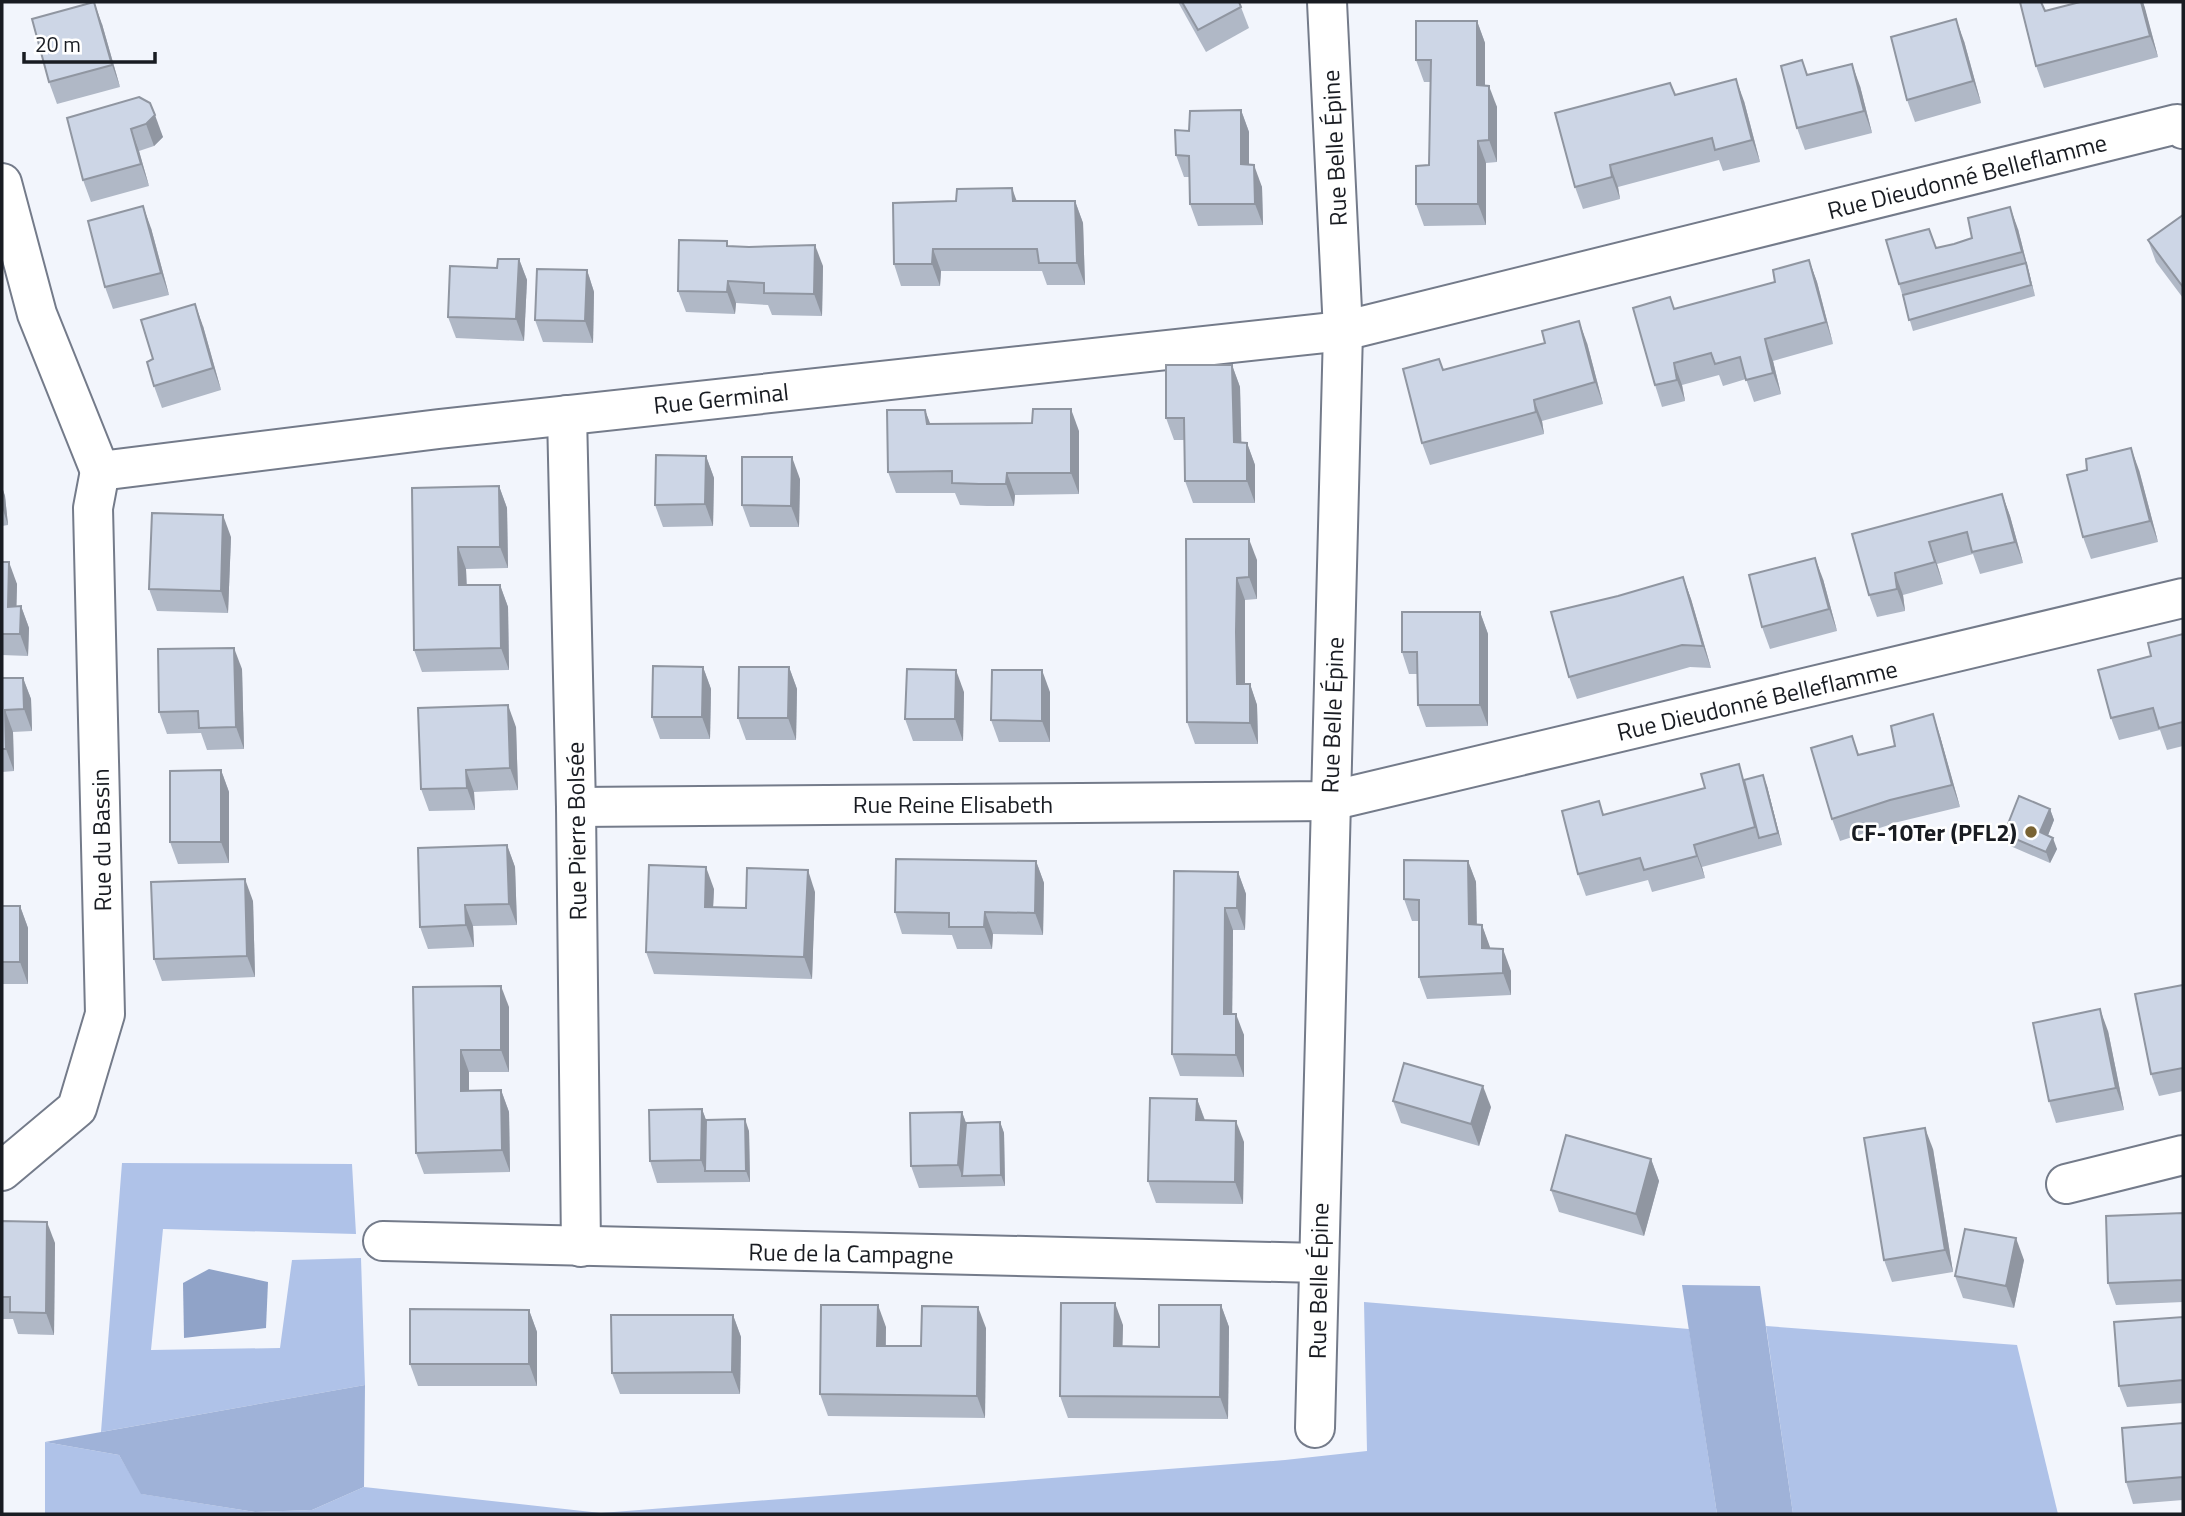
<svg xmlns="http://www.w3.org/2000/svg" width="2185" height="1516" viewBox="0 0 2185 1516" font-family="'Titillium Web',sans-serif">
<style>
.green{fill:#afc2e8}
.forest{fill:#9fb2d8}
.water{fill:#90a3c8}
.lines{fill:none;stroke-linecap:round;stroke-linejoin:round}
.minor-casing{stroke:#747b8a;stroke-width:42}
.minor{stroke:#fff;stroke-width:38}
.wall{fill:#b0b8c6}
.shaded-wall{fill:#9096a1}
.building{fill:#cdd6e6;stroke:#9096a1;stroke-width:2}
.poi-dot{fill:#796333;stroke:#fff;stroke-width:2.5}
.labels{text-anchor:middle;dominant-baseline:central;stroke-width:5;stroke-linejoin:round;paint-order:stroke}
.street-label{font-size:24px;fill:#191c22;stroke:#fff}
.poi-label{font-size:24px;font-weight:bold;fill:#191c22;stroke:#fff;text-anchor:end}
</style>
<rect width="100%" height="100%" fill="#f2f5fc"/>
<g class="green">
<polygon points="122,1163 352,1164 356,1234 163,1229 151,1350 280,1348 292,1260 361,1258 365,1385 101,1432"/>
<polygon points="1364,1302 1689,1329 1717,1514 45,1514 45,1442 119,1455 142,1494 255,1512 312,1510 364,1487 601,1513 1285,1460 1367,1451"/>
<polygon points="1766,1326 2017,1345 2058,1514 1793,1514"/>
</g>
<g class="forest">
<polygon points="1682,1285 1760,1286 1793,1514 1717,1514"/>
<polygon points="365,1385 364,1487 312,1510 255,1512 141,1494 119,1455 45,1442"/>
</g>
<polygon class="water" points="209,1269 268,1282 266,1328 184,1338 183,1283"/>
<g class="lines">
<defs>
<g id="minor">
<polyline points="2,183 37,314 100,471"/>
<polyline points="567,415 576,807 581,1247"/>
<polyline points="100,471 439,429 1343,331 2177,124 2183,129"/>
<polyline points="576,807 1330,801 2183,598"/>
<polyline points="2,1171 77,1108 105,1014 93,508 100,471"/>
<polyline points="2066,1184 2183,1155"/>
<polyline points="383,1241 1319,1263"/>
<polyline points="1315,1428 1343,331 1327,2"/>
</g>
</defs>
<use href="#minor" class="minor-casing"/>
<use href="#minor" class="minor"/>
</g>
<g class="wall">
<polygon points="1178,2 1239,2 1249,28 1206,52"/>
<polygon points="2080,2 2143,2 2158,57 2044,88 2036,66 2045,11"/>
<polygon points="1477,21 1485,43 1485,85 1497,107 1497,162 1486,163 1486,225 1424,226 1416,204 1429,165 1430,82 1424,82 1416,60"/>
<polygon points="102,24 120,87 57,104 49,82"/>
<polygon points="1964,41 1981,103 1915,122 1907,100"/>
<polygon points="1808,75 1860,86 1872,133 1805,150 1797,128"/>
<polygon points="1675,95 1744,101 1760,162 1723,171 1719,160 1618,187 1620,199 1583,209 1575,187"/>
<polygon points="139,97 163,137 154,146 139,151 149,186 91,202 83,180"/>
<polygon points="1241,110 1249,132 1249,165 1262,187 1263,225 1198,226 1190,204 1190,177 1184,177 1176,155 1189,131"/>
<polygon points="1017,201 1075,201 1083,223 1085,285 1047,285 1042,271 941,271 940,286 901,286 894,264"/>
<polygon points="2183,215 2183,298 2156,262 2148,240"/>
<polygon points="151,228 169,295 113,309 105,287"/>
<polygon points="2018,229 2035,296 1913,331 1899,284 1936,248"/>
<polygon points="728,246 823,266 822,316 772,315 768,305 736,303 735,314 686,312 678,291"/>
<polygon points="519,259 527,280 524,341 456,338 448,317 497,268"/>
<polygon points="1809,260 1817,282 1833,344 1773,361 1781,394 1754,402 1746,379 1723,386 1719,375 1682,385 1685,401 1662,407 1655,385 1674,309 1775,282"/>
<polygon points="587,270 594,292 593,343 543,342 535,320"/>
<polygon points="203,326 221,390 162,408 154,386 153,359"/>
<polygon points="1587,343 1603,404 1542,421 1544,434 1430,465 1422,443 1443,370"/>
<polygon points="1232,365 1240,387 1241,442 1247,443 1255,465 1255,503 1193,503 1185,481 1184,440 1174,440 1166,418"/>
<polygon points="925,410 930,424 1079,431 1079,494 1015,495 1014,506 987,506 960,505 955,493 896,493 888,472"/>
<polygon points="706,456 714,478 713,526 663,527 655,505"/>
<polygon points="2087,470 2139,470 2158,542 2091,559 2083,537"/>
<polygon points="800,479 799,527 750,527 742,505"/>
<polygon points="499,486 507,508 508,568 466,569 467,585 500,585 508,607 509,670 422,672 414,650 412,488"/>
<polygon points="2,487 5,496 8,525 2,526"/>
<polygon points="2002,494 2010,516 2023,563 1980,574 1973,554 1937,564 1943,584 1903,595 1905,611 1877,617 1869,595 1852,534"/>
<polygon points="231,537 228,613 157,611 149,589"/>
<polygon points="1186,539 1257,560 1257,599 1245,600 1244,654 1245,684 1250,684 1257,705 1258,744 1195,744 1187,722"/>
<polygon points="2,562 17,584 16,607 21,606 29,628 28,656 2,655"/>
<polygon points="1683,577 1691,599 1711,668 1690,667 1577,699 1569,677 1618,596"/>
<polygon points="1823,579 1837,631 1770,649 1762,627"/>
<polygon points="1480,612 1488,634 1488,726 1426,727 1418,705 1418,674 1409,674 1402,652"/>
<polygon points="2183,634 2183,746 2167,750 2160,730 2119,740 2111,718 2151,656"/>
<polygon points="703,667 711,689 710,739 660,739 652,717"/>
<polygon points="789,667 797,689 796,740 746,740 738,718"/>
<polygon points="242,669 244,749 207,750 201,733 167,734 159,712"/>
<polygon points="2,678 23,678 31,699 32,731 13,732 14,771 2,772"/>
<polygon points="964,692 963,741 913,741 905,719"/>
<polygon points="1050,692 1050,742 999,742 991,720"/>
<polygon points="516,727 518,790 474,792 475,810 429,811 421,789"/>
<polygon points="1852,736 1859,755 1940,736 1960,807 1898,822 1840,841 1832,819"/>
<polygon points="221,770 229,792 229,863 178,864 170,842"/>
<polygon points="1744,779 1767,786 1782,845 1702,867 1705,878 1652,892 1648,880 1586,896 1578,874"/>
<polygon points="2050,809 2054,820 2048,835 2057,849 2050,863 2008,845 2004,834"/>
<polygon points="507,845 515,867 517,925 473,926 474,947 428,949 420,927"/>
<polygon points="1036,861 1044,883 1043,935 993,934 992,949 957,949 952,935 902,934 895,912"/>
<polygon points="1468,861 1476,882 1477,925 1482,925 1490,949 1511,971 1511,995 1427,999 1419,977 1419,921 1412,921 1404,899"/>
<polygon points="1238,872 1246,894 1245,930 1233,930 1232,1014 1244,1035 1244,1077 1180,1076 1172,1054"/>
<polygon points="714,889 713,907 746,908 815,892 812,979 654,974 646,952"/>
<polygon points="253,901 255,977 162,981 154,959"/>
<polygon points="2,906 20,906 28,928 28,984 2,984"/>
<polygon points="2183,985 2183,1091 2159,1096 2151,1074"/>
<polygon points="413,987 509,1007 509,1072 469,1072 469,1091 501,1090 509,1112 510,1172 424,1174 416,1153"/>
<polygon points="2108,1031 2124,1110 2056,1123 2049,1101"/>
<polygon points="1197,1099 1205,1120 1244,1142 1243,1204 1156,1203 1148,1181"/>
<polygon points="1393,1101 1491,1107 1479,1146 1401,1123"/>
<polygon points="702,1109 706,1120 749,1131 750,1182 657,1183 650,1161"/>
<polygon points="962,1112 966,1123 1000,1122 1004,1133 1005,1186 919,1188 911,1166"/>
<polygon points="1933,1149 1953,1272 1892,1282 1884,1260"/>
<polygon points="1651,1159 1659,1181 1644,1236 1559,1212 1551,1190"/>
<polygon points="2183,1213 2183,1302 2116,1305 2108,1283"/>
<polygon points="2,1221 55,1243 54,1335 18,1334 13,1319 2,1319"/>
<polygon points="2024,1260 2014,1308 1963,1298 1955,1276"/>
<polygon points="1221,1305 1229,1327 1228,1419 1068,1418 1060,1396 1123,1325 1122,1346 1159,1347"/>
<polygon points="529,1310 537,1332 537,1386 418,1386 410,1364"/>
<polygon points="733,1315 741,1337 740,1394 620,1394 612,1373"/>
<polygon points="2183,1317 2183,1403 2127,1407 2119,1386"/>
<polygon points="886,1327 886,1346 921,1346 986,1328 985,1418 828,1416 820,1394"/>
<polygon points="2183,1423 2183,1500 2133,1504 2126,1482"/>
</g>
<g class="shaded-wall">
<polygon points="94,2 102,24 120,87 112,65"/>
<polygon points="2141,2 2143,2 2145,8 2158,57 2150,36"/>
<polygon points="1956,19 1964,41 1981,103 1973,81"/>
<polygon points="1477,21 1485,43 1485,107 1477,85"/>
<polygon points="1852,64 1860,86 1872,133 1864,111"/>
<polygon points="1736,79 1744,101 1760,162 1752,140"/>
<polygon points="1489,86 1497,107 1497,162 1489,140"/>
<polygon points="1241,110 1249,132 1249,186 1241,164"/>
<polygon points="155,115 163,137 154,146 146,124"/>
<polygon points="131,129 139,151 149,186 141,164"/>
<polygon points="1478,141 1486,163 1486,225 1478,204"/>
<polygon points="1254,165 1262,187 1263,225 1255,204"/>
<polygon points="1610,165 1618,187 1620,199 1612,177"/>
<polygon points="1012,188 1020,210 1013,201"/>
<polygon points="1075,201 1083,223 1085,285 1077,263"/>
<polygon points="143,206 151,228 169,295 161,273"/>
<polygon points="2010,207 2018,229 2035,296 2022,252"/>
<polygon points="815,245 823,266 822,316 814,294"/>
<polygon points="933,249 941,271 940,286 932,264"/>
<polygon points="519,259 527,280 524,341 516,319"/>
<polygon points="1809,260 1817,282 1833,344 1826,322"/>
<polygon points="587,270 594,292 593,343 585,321"/>
<polygon points="728,281 736,303 735,314 727,292"/>
<polygon points="195,304 203,326 221,390 213,368"/>
<polygon points="1579,321 1587,343 1603,404 1595,382"/>
<polygon points="1765,339 1773,361 1781,394 1773,373"/>
<polygon points="1674,363 1682,385 1685,401 1677,380"/>
<polygon points="1232,365 1240,387 1242,464 1234,442"/>
<polygon points="1534,400 1542,421 1544,434 1536,412"/>
<polygon points="1071,409 1079,431 1079,494 1071,473"/>
<polygon points="925,410 933,431 927,424"/>
<polygon points="1247,443 1255,465 1255,503 1247,481"/>
<polygon points="2131,448 2139,470 2158,542 2150,521"/>
<polygon points="706,456 714,478 713,526 705,504"/>
<polygon points="792,457 800,479 799,527 791,506"/>
<polygon points="1007,473 1015,495 1014,506 1006,484"/>
<polygon points="499,486 507,508 508,568 500,547"/>
<polygon points="2,487 5,496 8,525 2,507"/>
<polygon points="2002,494 2010,516 2023,563 2015,542"/>
<polygon points="223,515 231,537 228,613 221,591"/>
<polygon points="1249,539 1257,560 1257,599 1249,577"/>
<polygon points="1929,542 1937,564 1943,584 1935,562"/>
<polygon points="458,547 466,569 467,607 459,585"/>
<polygon points="1815,558 1823,579 1837,631 1829,609"/>
<polygon points="9,562 17,584 16,629 8,607"/>
<polygon points="1895,573 1903,595 1905,611 1897,589"/>
<polygon points="1683,577 1691,599 1711,668 1703,646"/>
<polygon points="1237,578 1245,600 1245,705 1237,684"/>
<polygon points="500,585 508,607 509,670 501,648"/>
<polygon points="21,606 29,628 28,656 20,634"/>
<polygon points="1480,612 1488,634 1488,726 1480,705"/>
<polygon points="234,648 242,669 244,749 236,727"/>
<polygon points="703,667 711,689 710,739 702,717"/>
<polygon points="789,667 797,689 796,740 788,718"/>
<polygon points="956,670 964,692 963,741 955,719"/>
<polygon points="1042,670 1050,692 1050,742 1042,721"/>
<polygon points="23,678 31,699 32,731 24,709"/>
<polygon points="1250,684 1257,705 1258,744 1250,723"/>
<polygon points="508,705 516,727 518,790 510,768"/>
<polygon points="5,710 13,732 14,771 6,749"/>
<polygon points="1933,714 1940,736 1960,807 1952,785"/>
<polygon points="221,770 229,792 229,863 221,842"/>
<polygon points="466,770 474,792 475,810 467,788"/>
<polygon points="1763,775 1767,786 1782,845 1778,833"/>
<polygon points="2050,809 2054,820 2045,843 2040,832"/>
<polygon points="2053,838 2057,849 2050,863 2046,852"/>
<polygon points="507,845 515,867 517,925 509,904"/>
<polygon points="1694,845 1702,867 1705,878 1697,856"/>
<polygon points="1036,861 1044,883 1043,935 1035,913"/>
<polygon points="1468,861 1476,882 1477,945 1469,924"/>
<polygon points="706,867 714,889 712,929 705,907"/>
<polygon points="808,870 815,892 812,979 804,957"/>
<polygon points="1238,872 1246,894 1245,930 1237,908"/>
<polygon points="245,879 253,901 255,977 247,956"/>
<polygon points="465,905 473,926 474,947 466,925"/>
<polygon points="20,906 28,928 28,984 20,962"/>
<polygon points="1225,908 1233,930 1232,1035 1224,1014"/>
<polygon points="985,912 993,934 992,949 984,927"/>
<polygon points="1482,925 1490,947 1490,970 1482,948"/>
<polygon points="1503,949 1511,971 1511,995 1503,973"/>
<polygon points="501,986 509,1007 509,1072 501,1050"/>
<polygon points="2100,1009 2108,1031 2124,1110 2116,1088"/>
<polygon points="1236,1014 1244,1035 1244,1077 1236,1055"/>
<polygon points="461,1050 469,1072 469,1113 461,1091"/>
<polygon points="1483,1086 1491,1107 1479,1146 1471,1124"/>
<polygon points="501,1090 509,1112 510,1172 502,1150"/>
<polygon points="1197,1099 1205,1121 1196,1120"/>
<polygon points="702,1109 710,1131 705,1171 701,1160"/>
<polygon points="962,1112 970,1134 962,1176 958,1165"/>
<polygon points="745,1119 749,1131 750,1182 746,1171"/>
<polygon points="1236,1121 1244,1142 1243,1204 1235,1182"/>
<polygon points="1000,1122 1004,1133 1005,1186 1001,1175"/>
<polygon points="1925,1128 1933,1149 1953,1272 1945,1250"/>
<polygon points="1651,1159 1659,1181 1644,1236 1636,1214"/>
<polygon points="47,1222 55,1243 54,1335 46,1313"/>
<polygon points="2016,1238 2024,1260 2014,1308 2006,1286"/>
<polygon points="1115,1303 1123,1325 1122,1368 1114,1346"/>
<polygon points="878,1305 886,1327 885,1368 877,1346"/>
<polygon points="1221,1305 1229,1327 1228,1419 1220,1397"/>
<polygon points="978,1307 986,1328 985,1418 977,1396"/>
<polygon points="529,1310 537,1332 537,1386 529,1364"/>
<polygon points="733,1315 741,1337 740,1394 732,1372"/>
</g>
<g class="building">
<polygon points="94,2 112,65 49,82 32,19"/>
<polygon points="1182,2 1239,2 1241,7 1198,30"/>
<polygon points="2020,2 2041,2 2045,11 2080,2 2141,2 2150,36 2036,66"/>
<polygon points="1956,19 1973,81 1907,100 1891,37"/>
<polygon points="1416,21 1477,21 1477,85 1489,86 1489,140 1478,141 1478,204 1416,204 1416,166 1429,165 1431,60 1416,60"/>
<polygon points="1802,60 1807,75 1852,64 1864,111 1797,128 1781,66"/>
<polygon points="1736,79 1752,140 1715,150 1712,138 1610,165 1612,177 1575,187 1555,113 1670,83 1675,95"/>
<polygon points="139,97 150,103 155,115 146,124 131,129 141,164 83,180 67,118"/>
<polygon points="1241,110 1241,164 1254,165 1255,204 1190,204 1189,156 1176,155 1175,130 1189,131 1190,111"/>
<polygon points="1012,188 1013,201 1075,201 1077,263 1039,263 1037,249 933,249 932,264 894,264 893,203 956,201 957,189"/>
<polygon points="143,206 161,273 105,287 88,221"/>
<polygon points="2010,207 2022,252 1899,284 1886,240 1929,229 1936,248 1954,244 1972,238 1968,218"/>
<polygon points="2183,215 2183,287 2148,240"/>
<polygon points="679,240 727,241 727,246 749,247 815,245 814,294 764,293 764,283 728,281 727,292 678,291"/>
<polygon points="498,259 519,259 516,319 448,317 450,266 497,268"/>
<polygon points="1809,260 1826,322 1765,339 1773,373 1746,380 1740,357 1715,364 1711,353 1674,363 1677,380 1655,385 1633,308 1670,297 1674,309 1775,282 1773,270"/>
<polygon points="2026,263 2031,285 1909,320 1903,295"/>
<polygon points="537,269 587,270 585,321 535,320"/>
<polygon points="195,304 213,368 154,386 147,362 153,359 141,320"/>
<polygon points="1579,321 1595,382 1534,400 1536,412 1422,443 1403,369 1439,359 1443,370 1545,343 1542,331"/>
<polygon points="1166,365 1232,365 1234,442 1247,443 1247,481 1185,481 1184,418 1166,418"/>
<polygon points="1033,409 1071,409 1071,473 1007,473 1006,484 979,484 952,483 952,471 888,472 887,410 925,410 927,424 1032,423"/>
<polygon points="2131,448 2150,521 2083,537 2067,475 2087,470 2086,459"/>
<polygon points="656,455 706,456 705,504 655,505"/>
<polygon points="742,457 792,457 791,506 742,505"/>
<polygon points="499,486 500,547 458,547 459,585 500,585 501,648 414,650 412,488"/>
<polygon points="2002,494 2015,542 1972,552 1967,532 1929,542 1935,562 1895,573 1897,589 1869,595 1852,534"/>
<polygon points="152,513 223,515 221,591 149,589"/>
<polygon points="1186,539 1249,539 1249,577 1237,578 1236,632 1237,684 1250,684 1250,723 1187,722"/>
<polygon points="1815,558 1829,609 1762,627 1749,575"/>
<polygon points="2,562 9,562 8,607 21,606 20,634 2,634"/>
<polygon points="1683,577 1703,646 1682,645 1569,677 1551,612 1618,596"/>
<polygon points="1402,612 1480,612 1480,705 1418,705 1417,652 1402,652"/>
<polygon points="2183,634 2183,722 2159,728 2153,708 2111,718 2098,670 2151,656 2148,643"/>
<polygon points="234,648 236,727 199,728 198,711 159,712 158,649"/>
<polygon points="653,666 703,667 702,717 652,717"/>
<polygon points="739,667 789,667 788,718 738,718"/>
<polygon points="907,669 956,670 955,719 905,719"/>
<polygon points="992,670 1042,670 1042,721 991,720"/>
<polygon points="2,678 23,678 24,709 5,710 6,749 2,749"/>
<polygon points="508,705 510,768 466,770 467,788 421,789 418,708"/>
<polygon points="1933,714 1952,785 1890,800 1832,819 1811,748 1852,736 1858,755 1895,746 1891,726"/>
<polygon points="1739,764 1755,827 1694,845 1697,856 1644,870 1640,858 1578,874 1562,811 1599,801 1603,815 1705,788 1701,774"/>
<polygon points="221,770 221,842 170,842 170,771"/>
<polygon points="1763,775 1778,833 1759,838 1744,780"/>
<polygon points="2019,796 2050,809 2040,832 2053,838 2046,852 2004,834"/>
<polygon points="507,845 509,904 465,905 466,925 420,927 418,848"/>
<polygon points="896,859 1036,861 1035,913 985,912 984,927 949,927 949,913 895,912"/>
<polygon points="1404,860 1468,861 1469,924 1482,925 1482,948 1503,949 1503,973 1419,977 1419,900 1404,899"/>
<polygon points="649,865 706,867 705,907 746,908 747,868 808,870 804,957 646,952"/>
<polygon points="1174,871 1238,872 1237,908 1225,908 1224,1014 1236,1014 1236,1055 1172,1054"/>
<polygon points="245,879 247,956 154,959 151,882"/>
<rect x="2" y="906" width="18" height="56"/>
<polygon points="2183,985 2183,1068 2151,1074 2135,994"/>
<polygon points="501,986 501,1050 461,1050 461,1091 501,1090 502,1150 416,1153 413,987"/>
<polygon points="2100,1009 2116,1088 2049,1101 2033,1023"/>
<polygon points="1404,1063 1483,1086 1471,1124 1393,1101"/>
<polygon points="1150,1098 1197,1099 1196,1120 1236,1121 1235,1182 1148,1181"/>
<polygon points="702,1109 701,1160 650,1161 649,1110"/>
<polygon points="962,1112 958,1165 911,1166 910,1113"/>
<polygon points="745,1119 746,1171 705,1171 706,1120"/>
<polygon points="1000,1122 1001,1175 962,1176 966,1123"/>
<polygon points="1925,1128 1945,1250 1884,1260 1864,1138"/>
<polygon points="1566,1135 1651,1159 1636,1214 1551,1190"/>
<polygon points="2183,1213 2183,1280 2108,1283 2106,1216"/>
<polygon points="2,1221 47,1222 46,1313 10,1312 10,1297 2,1297"/>
<polygon points="1965,1229 2016,1238 2006,1286 1955,1276"/>
<polygon points="1061,1303 1115,1303 1114,1346 1159,1347 1159,1305 1221,1305 1220,1397 1060,1396"/>
<polygon points="821,1305 878,1305 877,1346 921,1346 922,1306 978,1307 977,1396 820,1394"/>
<polygon points="410,1309 529,1310 529,1364 410,1364"/>
<polygon points="611,1315 733,1315 732,1372 612,1373"/>
<polygon points="2183,1317 2183,1380 2119,1386 2114,1322"/>
<polygon points="2183,1423 2183,1477 2126,1482 2122,1428"/>
</g>
<circle class="poi-dot" cx="2031" cy="832" r="7"/>
<g class="labels">
<g class="street-label">
<text transform="translate(1334 148) rotate(-93)">Rue Belle Épine</text>
<text transform="translate(1967 176) rotate(-14)">Rue Dieudonné Belleflamme</text>
<text transform="translate(721 398) rotate(-6)">Rue Germinal</text>
<text transform="translate(1757 700) rotate(-13)">Rue Dieudonné Belleflamme</text>
<text transform="translate(1332 715) rotate(-88)">Rue Belle Épine</text>
<text x="953" y="804">Rue Reine Elisabeth</text>
<text transform="translate(576 831) rotate(-91)">Rue Pierre Bolsée</text>
<text transform="translate(101 840) rotate(-91)">Rue du Bassin</text>
<text transform="translate(851 1253) rotate(1)">Rue de la Campagne</text>
<text transform="translate(1318 1281) rotate(-89)">Rue Belle Épine</text>
</g>
<g class="poi-label">
<text x="2017" y="832">CF-10Ter (PFL2)</text>
</g>
</g>
<rect width="2185" height="1516" fill="none" stroke="#191c22" stroke-width="7"/>
<path d="M24 52v10h131v-10" fill="none" stroke="#191c22" stroke-width="3.5"/>
<text x="35" y="52" font-size="21" fill="#191c22" stroke="#ffffff" stroke-width="5" paint-order="stroke">20 m</text>
</svg>
